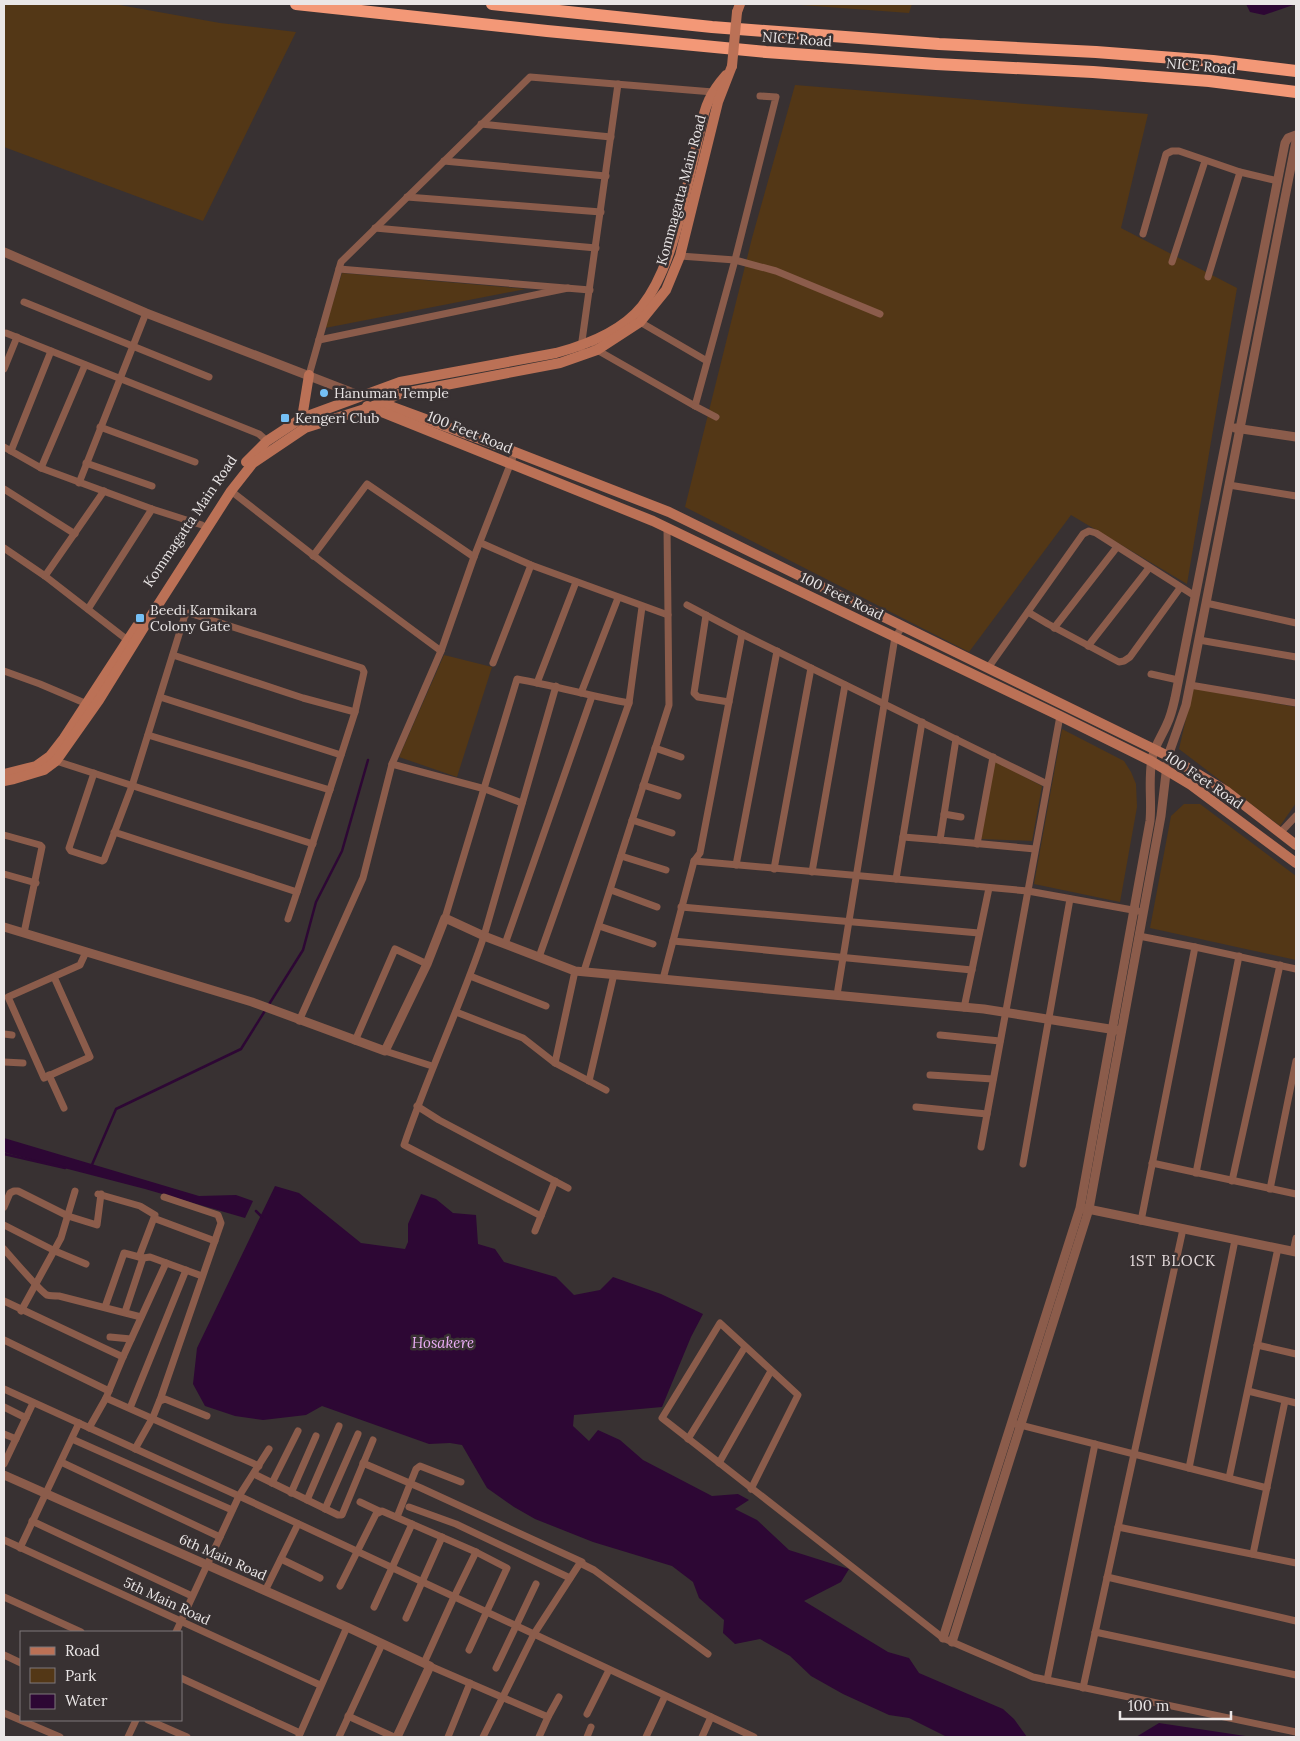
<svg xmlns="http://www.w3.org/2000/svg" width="1300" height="1741" viewBox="0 0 1300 1741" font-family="Lora,serif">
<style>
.green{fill:#533716}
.water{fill:#2d0734}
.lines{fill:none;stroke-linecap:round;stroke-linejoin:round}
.stream{stroke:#2d0734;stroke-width:2.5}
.minor{stroke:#8b5c4b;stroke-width:7}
.tertiary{stroke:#8b5c4b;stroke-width:9}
.secondary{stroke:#bb7156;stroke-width:10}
.motorway{stroke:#f39877;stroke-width:12}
.secondary-bridge{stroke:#bb7156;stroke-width:10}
.poi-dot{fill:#75c0f6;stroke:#383132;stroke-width:2}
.labels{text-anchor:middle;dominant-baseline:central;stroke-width:5;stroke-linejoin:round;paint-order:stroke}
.street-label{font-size:14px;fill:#eae6e6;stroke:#383132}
.poi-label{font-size:14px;fill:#eae6e6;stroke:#383132;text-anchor:start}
.neighbourhood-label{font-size:15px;letter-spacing:1px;fill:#e3d9da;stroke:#383132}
.water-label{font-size:15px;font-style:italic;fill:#ebadf6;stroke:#383132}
</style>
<rect width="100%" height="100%" fill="#383132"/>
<g class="green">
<polygon points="4,4 114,4 220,23 296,32 203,221 4,147"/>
<polygon points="787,4 912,4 909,13"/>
<polygon points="795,85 1148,114 1121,228 1237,288 1187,584 1071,515 969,652 685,507 752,238"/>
<polygon points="342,273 526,289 325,328"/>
<polygon points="444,655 492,667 457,777 399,757"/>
<polygon points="1193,688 1296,707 1296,803 1280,826 1179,749"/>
<polygon points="1062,729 1124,761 1131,772 1136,784 1137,807 1120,902 1034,884"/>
<polygon points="995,761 1042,786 1032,841 981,839"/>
<polygon points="1184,804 1200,804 1296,876 1296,960 1150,928 1171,816"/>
</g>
<g class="water">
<polygon points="1246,4 1296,4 1264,15 1250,12"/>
<polygon points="4,1138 199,1196 236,1195 253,1201 245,1218 145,1189 10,1154 4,1152"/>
<polygon points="275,1186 299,1193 361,1243 405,1249 408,1242 408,1224 421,1194 436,1199 453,1213 476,1215 478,1244 495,1249 504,1262 556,1277 574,1295 600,1290 613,1277 661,1294 703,1314 691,1337 662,1407 574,1415 573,1426 589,1441 598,1430 620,1440 643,1460 712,1496 738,1494 749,1500 735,1509 757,1520 789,1550 849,1569 841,1582 804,1601 888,1652 909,1658 919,1673 1003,1709 1014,1719 1027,1737 947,1737 909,1718 889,1715 843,1694 811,1676 790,1656 760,1639 735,1644 723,1633 724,1620 699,1598 693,1582 672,1566 593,1542 535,1519 514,1507 487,1488 462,1445 450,1443 429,1444 322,1406 306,1415 263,1420 235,1416 205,1406 193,1384 197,1348"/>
<polygon points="1159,1723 1252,1737 1136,1737"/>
</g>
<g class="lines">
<g class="stream">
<polyline points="4,1154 65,1168"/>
<polyline points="91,1167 116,1109 241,1049 303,950 316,902 342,851 368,760"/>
<polyline points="256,1211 262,1217"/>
</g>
<g class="minor">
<polyline points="481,124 611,137"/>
<polyline points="444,161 606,176"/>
<polyline points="407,197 601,212"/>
<polyline points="375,228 596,248"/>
<polyline points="1143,234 1166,154 1172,151 1179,151 1240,172 1278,181"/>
<polyline points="680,256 735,260 776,271 880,314"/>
<polyline points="1172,262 1205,161"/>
<polyline points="339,269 590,290"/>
<polyline points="1208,277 1240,172"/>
<polyline points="24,302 209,377"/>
<polyline points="640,322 707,361"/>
<polyline points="6,333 259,434 267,441"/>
<polyline points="319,340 568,288"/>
<polyline points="595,347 597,350 695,406 735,260 776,97 760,96"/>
<polyline points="581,348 618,84"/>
<polyline points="4,369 17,337"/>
<polyline points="309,375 341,262 530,77 713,92"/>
<polyline points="695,406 716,417"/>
<polyline points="100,427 195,462"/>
<polyline points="4,447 41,468 152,509 202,525"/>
<polyline points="11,451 51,351"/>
<polyline points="86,463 152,486"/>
<polyline points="41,468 85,365"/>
<polyline points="79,483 146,313"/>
<polyline points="1229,485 1296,496"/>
<polyline points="4,489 75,534"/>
<polyline points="231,491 341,577 441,651"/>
<polyline points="481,543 531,565 668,615"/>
<polyline points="4,548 45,576 130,642"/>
<polyline points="313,556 367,484 474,557"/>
<polyline points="45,576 104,491"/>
<polyline points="1206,603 1296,623"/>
<polyline points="687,605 742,634 1047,784"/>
<polyline points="88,609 152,509"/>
<polyline points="1028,612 1048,624 1119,662 1124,661 1130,657 1180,588"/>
<polyline points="706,615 694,693 698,697 729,702"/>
<polyline points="1054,628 1117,547"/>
<polyline points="1199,640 1296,657"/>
<polyline points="1088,646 1149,568"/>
<polyline points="173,655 303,698 355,712"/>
<polyline points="493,663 531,565"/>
<polyline points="988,668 1083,534 1089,531 1096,533 1195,596"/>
<polyline points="4,671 40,684 87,704"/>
<polyline points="1151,674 1178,680"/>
<polyline points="537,683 576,582"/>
<polyline points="1190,685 1296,703"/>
<polyline points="581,693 618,598"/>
<polyline points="160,697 341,755"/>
<polyline points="148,735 330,790"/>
<polyline points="956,739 940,840 1035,849"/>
<polyline points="655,748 681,757"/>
<polyline points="56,761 313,844"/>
<polyline points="392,764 485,789 522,803"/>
<polyline points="94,773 69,848 71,851 102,861 104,860 132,786 185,615 189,613 362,668 364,672 355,712 297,892 114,832"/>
<polyline points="643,785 678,796"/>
<polyline points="944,814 961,817"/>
<polyline points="632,820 672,833"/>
<polyline points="1280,833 1296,816"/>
<polyline points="4,835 40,845 42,847 24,933"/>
<polyline points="903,837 940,840"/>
<polyline points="977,844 993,757"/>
<polyline points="621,856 666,870"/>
<polyline points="694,861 1028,891 1138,911"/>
<polyline points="736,865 777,651"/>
<polyline points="774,869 811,668"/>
<polyline points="812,872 845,685"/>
<polyline points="4,874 36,883"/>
<polyline points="896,879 922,722"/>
<polyline points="611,890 657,907"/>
<polyline points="681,907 979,933"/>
<path d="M 445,918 L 517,679 C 555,686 591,696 629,703"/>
<polyline points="288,919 297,892"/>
<polyline points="599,926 653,944"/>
<polyline points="1139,936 1195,947 1296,969"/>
<polyline points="673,941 972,970"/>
<polyline points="505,944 592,696"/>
<polyline points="539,957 629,703 642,607"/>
<polyline points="575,971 555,1063 606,1090"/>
<polyline points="584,971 669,705 667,527"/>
<polyline points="470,976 546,1006"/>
<polyline points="54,977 90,1057 44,1078 8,997 80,965 86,952"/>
<polyline points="663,979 694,861 700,853 742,634"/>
<polyline points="837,995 895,637 903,626"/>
<polyline points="964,1008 989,888"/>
<polyline points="456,1012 523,1038 555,1063"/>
<polyline points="299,1021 363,878 392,764 441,651 474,557 515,452"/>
<polyline points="4,1034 12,1035"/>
<polyline points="940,1035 1000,1041"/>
<polyline points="355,1041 395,949 427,964"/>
<polyline points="385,1051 432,1066"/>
<polyline points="4,1062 23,1063"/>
<polyline points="49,1075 64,1108"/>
<polyline points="930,1075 993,1079"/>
<polyline points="589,1081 614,974"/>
<polyline points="417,1106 439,1120 568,1188"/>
<polyline points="916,1107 987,1114"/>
<polyline points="981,1147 1060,716"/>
<polyline points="1152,1163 1296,1194"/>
<polyline points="1023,1164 1070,899"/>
<polyline points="1196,1173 1239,956"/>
<polyline points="1232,1181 1280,965"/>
<polyline points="1270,1189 1296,1061"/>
<polyline points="98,1194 140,1206 155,1215 139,1257"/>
<polyline points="4,1207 10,1193 14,1191 18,1191 68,1216 97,1225 101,1194"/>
<path d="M 541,1216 L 404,1145 C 428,1074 460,1007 484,936 L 556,686"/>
<polyline points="156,1219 215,1241"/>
<polyline points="1141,1221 1195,947"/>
<polyline points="4,1225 55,1251 86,1264"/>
<polyline points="535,1231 555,1181"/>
<path d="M 4,1249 C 11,1257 41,1292 47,1295 C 51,1296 55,1296 59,1296 L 141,1317"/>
<polyline points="1293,1252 1296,1238"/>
<polyline points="4,1301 123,1357"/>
<polyline points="105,1307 124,1253 143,1258"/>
<polyline points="21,1311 61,1238 75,1191"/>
<polyline points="125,1312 143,1258 150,1257 202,1276"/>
<polyline points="110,1337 131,1339"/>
<polyline points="4,1340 109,1391"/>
<polyline points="1257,1345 1296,1354"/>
<polyline points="4,1389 239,1496 754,1737"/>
<polyline points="1248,1391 1296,1403"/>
<polyline points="106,1398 259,1466"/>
<polyline points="160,1401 165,1399 207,1416"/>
<polyline points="4,1407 26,1418"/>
<polyline points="130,1408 186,1270"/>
<polyline points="1016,1424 1267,1488"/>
<polyline points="89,1428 106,1398 123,1357 166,1263"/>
<polyline points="4,1434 16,1439"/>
<polyline points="72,1439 232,1510"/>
<polyline points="688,1439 745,1347"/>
<polyline points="135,1449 153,1417 161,1397 221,1223 218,1215 164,1197"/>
<polyline points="61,1462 220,1537"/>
<polyline points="363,1463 421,1488 582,1562"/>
<polyline points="719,1463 771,1371"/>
<polyline points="4,1464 33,1403"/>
<polyline points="1189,1468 1235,1240"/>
<polyline points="254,1474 338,1515 342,1515 373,1440"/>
<polyline points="1229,1478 1278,1248"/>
<polyline points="272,1483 298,1431"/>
<polyline points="751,1489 798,1395 720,1323 662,1418 943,1638 1033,1677 1296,1732"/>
<polyline points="291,1493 316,1436"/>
<polyline points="307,1500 339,1426"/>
<polyline points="360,1502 379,1511"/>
<polyline points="409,1507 456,1524 570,1578"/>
<polyline points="325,1509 358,1434"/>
<polyline points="397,1517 416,1469 420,1466 461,1482"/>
<polyline points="32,1521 192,1596"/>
<polyline points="1118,1527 1296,1563"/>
<polyline points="4,1540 320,1685"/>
<polyline points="20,1548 79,1423"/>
<polyline points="1253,1554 1285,1401"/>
<polyline points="281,1559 320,1578"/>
<polyline points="1107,1577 1296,1621"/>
<polyline points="340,1586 376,1514 382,1511 476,1552 507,1568 469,1650"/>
<polyline points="265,1591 298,1524"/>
<polyline points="4,1597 81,1632"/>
<polyline points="374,1607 412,1524"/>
<polyline points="406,1618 442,1537"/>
<polyline points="176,1632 239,1496 269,1449"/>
<polyline points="1095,1632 1296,1675"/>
<polyline points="4,1655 21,1663"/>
<polyline points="424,1663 454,1597 476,1552"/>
<polyline points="430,1666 548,1717 539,1737"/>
<polyline points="496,1668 536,1584"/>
<polyline points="181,1678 300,1733"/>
<polyline points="1047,1680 1095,1444"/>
<polyline points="1083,1688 1183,1229"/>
<polyline points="4,1713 60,1737"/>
<polyline points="587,1714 609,1670"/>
<polyline points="348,1716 394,1737"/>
<polyline points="548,1717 559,1697"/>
<polyline points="148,1720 187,1737"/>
<polyline points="299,1736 347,1627"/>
<polyline points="128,1737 136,1720"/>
<polyline points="339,1737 382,1644"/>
<polyline points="448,1737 470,1683"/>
<polyline points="483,1737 534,1634 580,1563 594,1570 708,1654"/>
<polyline points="587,1737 591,1727"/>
<polyline points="646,1737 665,1696"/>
<polyline points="702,1737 711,1717"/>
</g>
<g class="tertiary">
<polyline points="4,252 146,313 361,396"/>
<polyline points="1235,428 1296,437"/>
<polyline points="4,927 252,1002 385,1051 427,964 445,918 484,936 575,971 984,1009 1116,1030"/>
<polyline points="1083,1208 1296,1252"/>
<polyline points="4,1475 347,1627 430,1666 397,1737"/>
<path d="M 943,1638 L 1080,1208 L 1150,821 C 1152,801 1148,780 1152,759 C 1154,746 1162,736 1167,724 C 1171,716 1173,707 1175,698 L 1285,143 L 1288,138 L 1296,135"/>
<polyline points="952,1642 1089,1209 1161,816 1168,756 1186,705 1190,685 1296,141"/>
</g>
<g class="secondary">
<polyline points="737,12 740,4"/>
<polyline points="379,402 515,452 669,512 1168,756 1226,791 1296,845"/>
<polyline points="367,406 653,521 1060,716 1151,761 1191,785 1296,863"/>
<polyline points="304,423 302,418 309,375"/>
<path d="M 246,462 L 267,441 L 302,418 L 400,382 L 556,353 C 586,345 622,331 642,306 C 673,267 684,197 696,148 C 700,133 702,114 709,100 C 713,91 719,83 726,75"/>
<polyline points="4,774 36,766 50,756 64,738 137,626"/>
<polyline points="4,781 14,779 44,770 56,761 99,700 149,619 231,491 253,463 305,428 371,407 399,394 560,363 597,350 640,322 666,290 680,256 718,102 732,66"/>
</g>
<g class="motorway">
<polyline points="296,4 547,31 766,52 936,64 1093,72 1209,81 1296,92"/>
<polyline points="492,4 712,27 939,44 1096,52 1213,61 1296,71"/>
</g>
<polyline class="secondary-bridge" points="732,66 737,12"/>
</g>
<g class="poi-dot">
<circle cx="324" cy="393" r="5"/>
<rect x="280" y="413" width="10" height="10" rx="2.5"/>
<rect x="135" y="613" width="10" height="10" rx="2.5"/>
</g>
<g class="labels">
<g class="street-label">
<text transform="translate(797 39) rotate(4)">NICE Road</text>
<text transform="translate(1201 66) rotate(5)">NICE Road</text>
<text transform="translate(681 190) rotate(-75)">Kommagatta Main Road</text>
<text transform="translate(470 432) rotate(22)">100 Feet Road</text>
<text transform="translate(190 521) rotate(-56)">Kommagatta Main Road</text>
<text transform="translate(842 596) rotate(26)">100 Feet Road</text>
<text transform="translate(1204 780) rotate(34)">100 Feet Road</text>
<text transform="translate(223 1557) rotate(24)">6th Main Road</text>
<text transform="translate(167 1601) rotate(25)">5th Main Road</text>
</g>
<g class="poi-label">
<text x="334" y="393">Hanuman Temple</text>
<text x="295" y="418">Kengeri Club</text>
<text x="150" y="610">Beedi Karmikara<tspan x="150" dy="16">Colony Gate</tspan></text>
</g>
<g class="neighbourhood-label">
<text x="1173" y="1260">1ST BLOCK</text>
</g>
<g class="water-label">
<text x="443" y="1342">Hosakere</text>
</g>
</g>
<rect width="1300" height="1741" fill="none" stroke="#eae6e6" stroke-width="10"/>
<rect x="20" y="1631" width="162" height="90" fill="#383132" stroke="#7f797a"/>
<rect x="30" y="1647" width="25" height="8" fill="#bb7156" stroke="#7f797a"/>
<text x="65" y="1656" font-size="15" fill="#eae6e6">Road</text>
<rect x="30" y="1668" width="25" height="15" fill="#533716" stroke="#7f797a"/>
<text x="65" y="1681" font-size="15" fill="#eae6e6">Park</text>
<rect x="30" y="1694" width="25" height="15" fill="#2d0734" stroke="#7f797a"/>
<text x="65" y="1706" font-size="15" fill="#eae6e6">Water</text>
<path d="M1120 1711v8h111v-8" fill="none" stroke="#eae6e6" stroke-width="2.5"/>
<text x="1128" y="1711" font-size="15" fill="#eae6e6" stroke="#383132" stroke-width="4" paint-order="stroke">100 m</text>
</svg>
